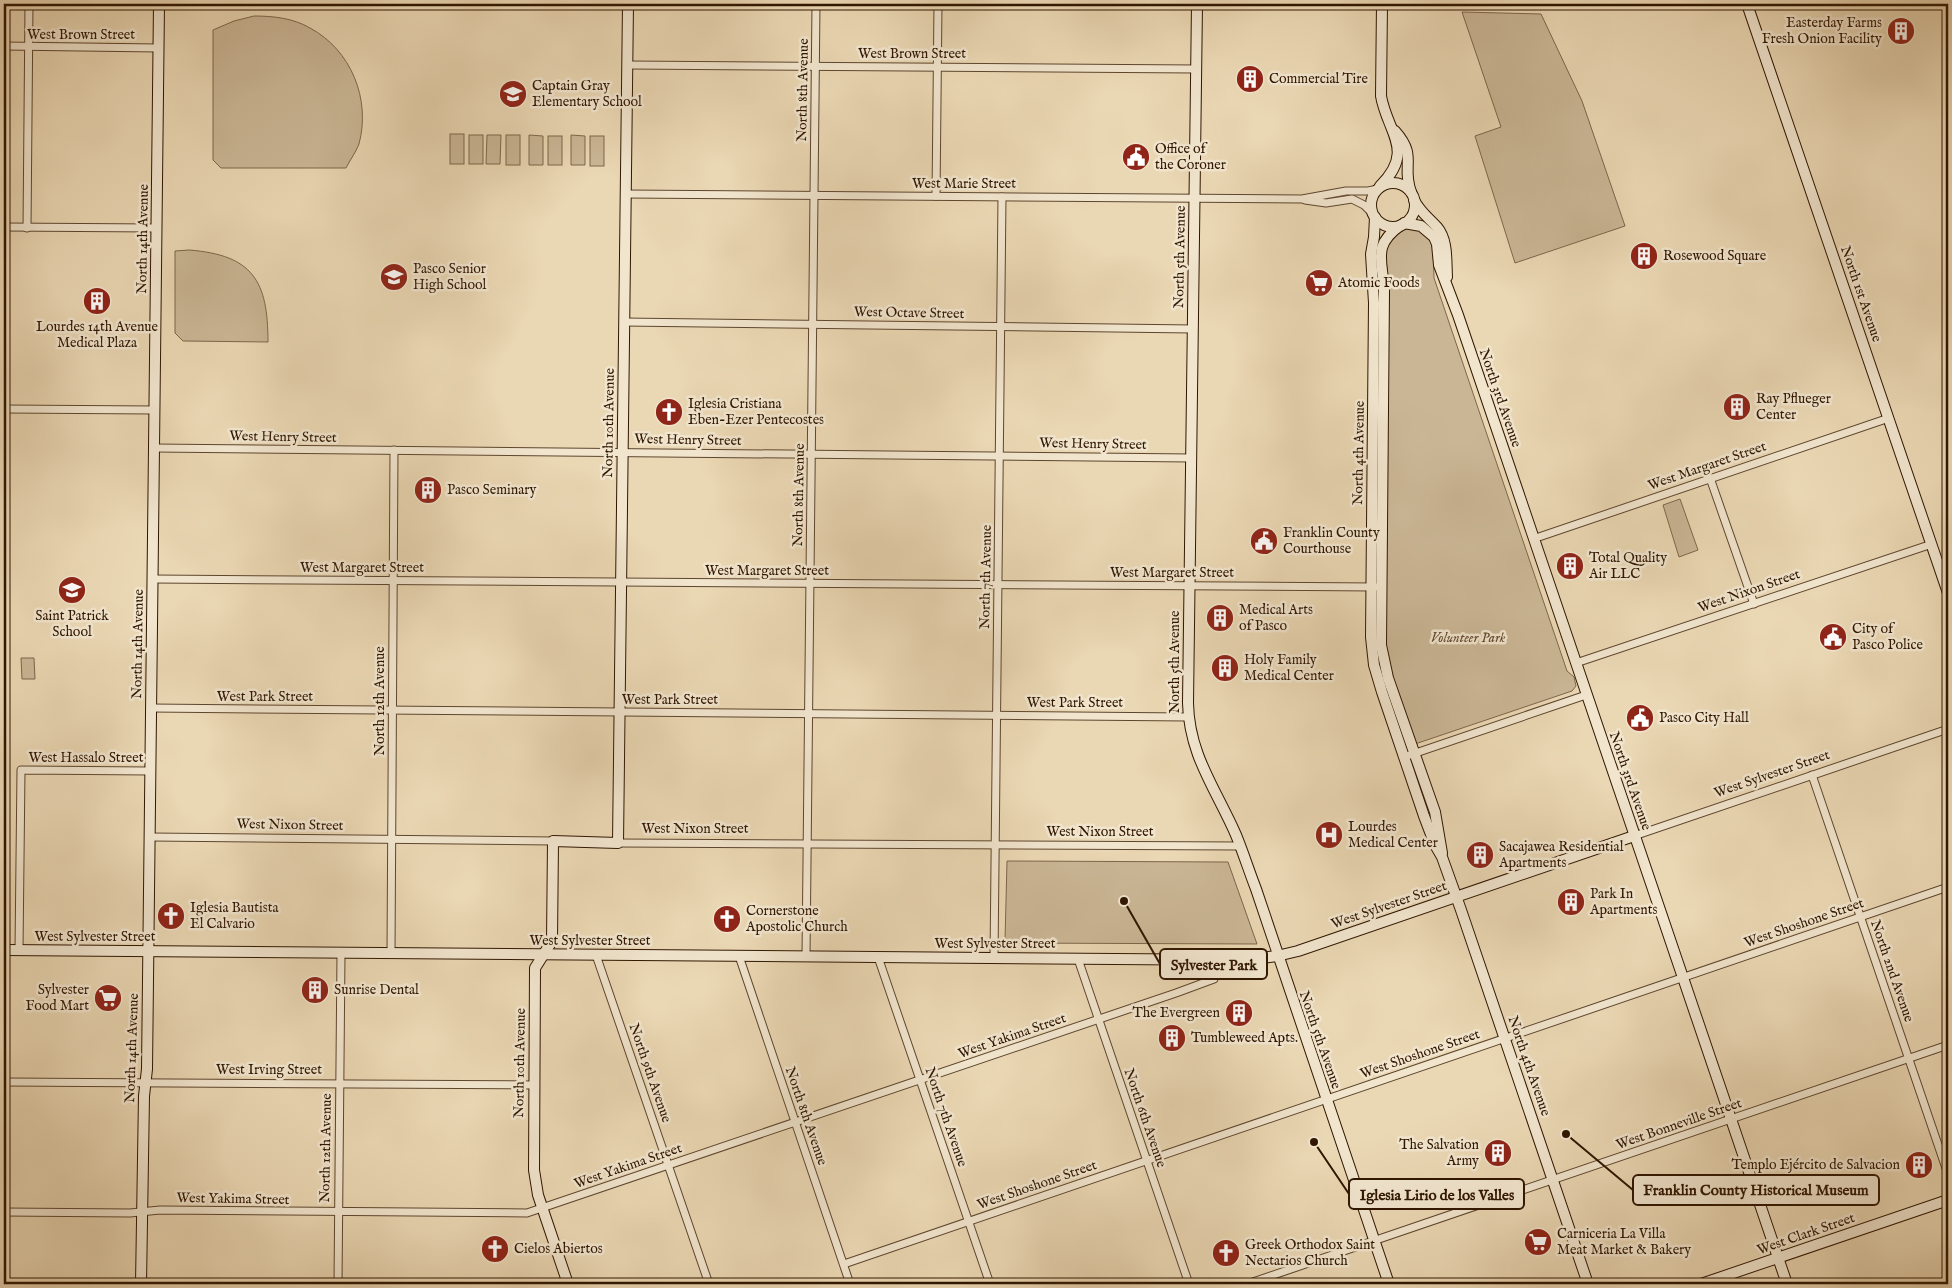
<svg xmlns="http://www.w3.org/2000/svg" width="1952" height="1288" viewBox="0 0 1952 1288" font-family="'IM FELL English',serif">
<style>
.green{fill:#cab695;stroke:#7d664b}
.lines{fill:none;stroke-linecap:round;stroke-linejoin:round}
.street-casing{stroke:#5e462e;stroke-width:9}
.secondary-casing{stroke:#301601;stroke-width:12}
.street{stroke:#f1e5ce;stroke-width:7}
.secondary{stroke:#f1e5ce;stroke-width:10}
.labels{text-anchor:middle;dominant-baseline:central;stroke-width:5;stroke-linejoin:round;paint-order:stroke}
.poi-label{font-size:14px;fill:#301601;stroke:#f1e5ce;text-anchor:start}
.street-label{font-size:14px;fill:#301601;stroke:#f1e5ce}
.park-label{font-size:14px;font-style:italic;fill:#5e462d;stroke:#f1e5ce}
.leader{fill:none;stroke:#301601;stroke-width:2}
.callout-dot{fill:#301601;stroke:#f1e5ce;stroke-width:2}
.callout{fill:#f1e5ce;stroke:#301601;stroke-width:2}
.callout-label{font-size:15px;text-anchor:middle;font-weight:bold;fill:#301601}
</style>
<rect width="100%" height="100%" fill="#ead7b3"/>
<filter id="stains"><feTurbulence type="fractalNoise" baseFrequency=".004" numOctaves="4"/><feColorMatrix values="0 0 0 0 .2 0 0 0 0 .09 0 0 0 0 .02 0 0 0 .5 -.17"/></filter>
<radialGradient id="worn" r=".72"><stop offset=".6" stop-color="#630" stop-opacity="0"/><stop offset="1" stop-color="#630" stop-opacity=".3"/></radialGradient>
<g class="green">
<polygon points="1462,12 1541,14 1582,101 1625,226 1515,263 1475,136 1501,127"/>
<path d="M 254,16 C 273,16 293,18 310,28 C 351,50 371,99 359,144 C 356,152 350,160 346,168 L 221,168 L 213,160 L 213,30 L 234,21 Z"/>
<rect x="450" y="134" width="14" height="30"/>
<rect x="469" y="135" width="14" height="29"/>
<polygon points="487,135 501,135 500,164 486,164"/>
<rect x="506" y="135" width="14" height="30"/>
<polygon points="529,135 543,136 543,165 529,165"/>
<polygon points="571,135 585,136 585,165 571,165"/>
<rect x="548" y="136" width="14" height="29"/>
<rect x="590" y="136" width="14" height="30"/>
<path d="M 1407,227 L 1423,231 L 1433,244 L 1434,278 L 1567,671 L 1574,677 L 1576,686 L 1572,691 L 1415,744 C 1403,707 1387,670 1384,631 L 1389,285 C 1387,260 1375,259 1394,237 C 1398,232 1400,229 1407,227 Z"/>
<path d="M 189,250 C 253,255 268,281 268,342 L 183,341 L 175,333 L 175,251 Z"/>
<polygon points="1680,499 1698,550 1679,557 1663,505"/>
<polygon points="21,658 34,658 35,679 22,679"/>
<polygon points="1007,861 1228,862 1257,944 1007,943 1005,941"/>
</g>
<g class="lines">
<defs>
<g id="street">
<polyline points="4,46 158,48"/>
<polyline points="628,65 1196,69"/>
<polyline points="626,194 1302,199 1346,191 1368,191 1378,189"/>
<polyline points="936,196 938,4"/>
<polyline points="1305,200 1326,203 1352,199 1364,205 1372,213"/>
<polyline points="4,227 156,228"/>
<polyline points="27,228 29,4"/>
<polyline points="624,322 1193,329"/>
<polyline points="4,409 154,410"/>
<polyline points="154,448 1191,458"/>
<polyline points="1710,478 1754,604"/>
<polyline points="1533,539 1889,418"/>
<polyline points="152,579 1376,587"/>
<polyline points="1576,663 1932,544"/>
<polyline points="151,708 1188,717"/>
<polyline points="1404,757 1586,695"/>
<polyline points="1812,775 1948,1174"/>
<polyline points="1634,836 1948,729"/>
<polyline points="150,837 553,841"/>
<polyline points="618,843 1240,846"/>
<polyline points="19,950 21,770 150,771"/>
<polyline points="391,953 394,450"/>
<polyline points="596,955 709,1284"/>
<polyline points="739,956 850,1284"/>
<polyline points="806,957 816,4"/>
<polyline points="878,957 990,1284"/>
<polyline points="994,958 1002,197"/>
<polyline points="1078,959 1189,1284"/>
<polyline points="4,1082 533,1085"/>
<polyline points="4,1212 130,1213 160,1210 527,1213 1176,993 1214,979 1219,960"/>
<polyline points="844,1264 1948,887"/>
<polyline points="338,1284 341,953"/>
<polyline points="1247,1284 1948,1045"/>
</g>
<g id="secondary">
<path d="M 1197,4 L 1188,703 C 1189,755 1216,789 1236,835 C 1243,852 1249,871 1256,889 L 1389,1284"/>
<polyline points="1747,4 1948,593"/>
<path d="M 1395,131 C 1418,157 1401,165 1411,192"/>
<circle cx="1393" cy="205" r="22"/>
<path d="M 1380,186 C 1416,151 1387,132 1381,96 L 1382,4"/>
<path d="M 1414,200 C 1421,213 1428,217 1437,227 C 1448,240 1446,260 1447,277"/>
<polyline points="1375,217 1374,237 1371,254 1374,303 1371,637 1374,665 1382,692 1424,816 1435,845 1442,857 1461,910 1588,1284"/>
<polyline points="1404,223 1421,226 1434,237 1437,244 1439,265 1458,315 1787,1284"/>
<path d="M 1401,225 C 1371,246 1383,261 1384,291 L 1381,645 L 1388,678 L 1435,812 L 1442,853"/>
<polyline points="4,950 1246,960 1277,956 1298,951 1634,836"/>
<polyline points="141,1284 144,1096 147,1069 159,4"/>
<polyline points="568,1284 538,1195 534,1170 535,968 552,941 553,841 618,843 628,4"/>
<polyline points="1701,1284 1948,1200"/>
</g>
</defs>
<use href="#street" class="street-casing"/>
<use href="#secondary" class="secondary-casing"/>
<use href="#street" class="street"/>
<use href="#secondary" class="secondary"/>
</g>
<defs>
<symbol id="building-disc" viewBox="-11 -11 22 22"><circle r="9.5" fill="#8f2418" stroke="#f1e5ce"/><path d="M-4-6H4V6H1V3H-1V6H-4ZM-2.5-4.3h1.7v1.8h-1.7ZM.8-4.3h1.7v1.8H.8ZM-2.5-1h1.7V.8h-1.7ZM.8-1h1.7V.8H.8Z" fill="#fff"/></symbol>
<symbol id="school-disc" viewBox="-11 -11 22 22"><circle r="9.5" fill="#8f2418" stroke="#f1e5ce"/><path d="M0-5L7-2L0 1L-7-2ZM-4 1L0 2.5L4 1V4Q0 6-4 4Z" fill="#fff"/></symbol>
<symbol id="civic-disc" viewBox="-11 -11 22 22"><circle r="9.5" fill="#8f2418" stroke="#f1e5ce"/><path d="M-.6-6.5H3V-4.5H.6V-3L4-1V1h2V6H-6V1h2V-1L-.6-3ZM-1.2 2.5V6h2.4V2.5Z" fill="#fff"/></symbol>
<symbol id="supermarket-disc" viewBox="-11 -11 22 22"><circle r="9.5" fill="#8f2418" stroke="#f1e5ce"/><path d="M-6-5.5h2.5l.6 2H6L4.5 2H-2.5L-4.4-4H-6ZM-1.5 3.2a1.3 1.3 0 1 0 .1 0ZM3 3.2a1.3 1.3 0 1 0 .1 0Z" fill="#fff"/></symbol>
<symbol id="church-disc" viewBox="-11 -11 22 22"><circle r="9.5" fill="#8f2418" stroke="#f1e5ce"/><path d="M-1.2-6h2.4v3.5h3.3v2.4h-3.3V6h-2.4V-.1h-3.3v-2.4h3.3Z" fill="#fff"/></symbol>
<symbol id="hospital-disc" viewBox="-11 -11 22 22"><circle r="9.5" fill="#8f2418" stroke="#f1e5ce"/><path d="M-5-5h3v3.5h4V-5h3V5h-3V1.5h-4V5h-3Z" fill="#fff"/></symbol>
</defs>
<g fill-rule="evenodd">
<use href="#building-disc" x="1885" y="15" width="32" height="32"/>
<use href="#building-disc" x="1234" y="63" width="32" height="32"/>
<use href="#school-disc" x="497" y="78" width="32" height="32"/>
<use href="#civic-disc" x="1120" y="141" width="32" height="32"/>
<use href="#building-disc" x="1628" y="240" width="32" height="32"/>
<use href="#school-disc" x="378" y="261" width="32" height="32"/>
<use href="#supermarket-disc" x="1303" y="267" width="32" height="32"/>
<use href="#building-disc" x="81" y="285" width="32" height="32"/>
<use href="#building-disc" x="1721" y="391" width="32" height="32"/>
<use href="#church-disc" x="653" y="396" width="32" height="32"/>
<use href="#building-disc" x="412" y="474" width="32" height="32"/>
<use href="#civic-disc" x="1248" y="525" width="32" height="32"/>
<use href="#building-disc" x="1554" y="550" width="32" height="32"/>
<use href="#school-disc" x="56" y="574" width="32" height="32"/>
<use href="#building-disc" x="1204" y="602" width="32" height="32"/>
<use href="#civic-disc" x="1817" y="621" width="32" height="32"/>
<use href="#building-disc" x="1209" y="652" width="32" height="32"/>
<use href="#civic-disc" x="1624" y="702" width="32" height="32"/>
<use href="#hospital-disc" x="1313" y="819" width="32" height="32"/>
<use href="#building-disc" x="1464" y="839" width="32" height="32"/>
<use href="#building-disc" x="1555" y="886" width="32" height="32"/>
<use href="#church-disc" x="155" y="900" width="32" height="32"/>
<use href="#church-disc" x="711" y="903" width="32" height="32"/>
<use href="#building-disc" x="299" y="974" width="32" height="32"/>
<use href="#supermarket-disc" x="92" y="982" width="32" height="32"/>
<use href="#building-disc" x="1223" y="997" width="32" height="32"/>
<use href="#building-disc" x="1156" y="1022" width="32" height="32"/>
<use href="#building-disc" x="1482" y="1137" width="32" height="32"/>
<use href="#building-disc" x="1903" y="1149" width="32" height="32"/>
<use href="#supermarket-disc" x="1522" y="1226" width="32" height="32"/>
<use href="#church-disc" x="479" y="1233" width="32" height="32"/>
<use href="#church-disc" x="1210" y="1237" width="32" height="32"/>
</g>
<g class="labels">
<g class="poi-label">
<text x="1882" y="23" text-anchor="end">Easterday Farms<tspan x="1882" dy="16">Fresh Onion Facility</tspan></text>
<text x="1269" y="79">Commercial Tire</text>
<text x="532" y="86">Captain Gray<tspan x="532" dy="16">Elementary School</tspan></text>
<text x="1155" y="149">Office of<tspan x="1155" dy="16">the Coroner</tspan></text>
<text x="1663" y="256">Rosewood Square</text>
<text x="413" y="269">Pasco Senior<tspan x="413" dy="16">High School</tspan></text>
<text x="1338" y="283">Atomic Foods</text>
<text x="97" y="327" text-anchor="middle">Lourdes 14th Avenue<tspan x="97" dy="16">Medical Plaza</tspan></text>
<text x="1756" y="399">Ray Pflueger<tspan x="1756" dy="16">Center</tspan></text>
<text x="688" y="404">Iglesia Cristiana<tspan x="688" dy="16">Eben-Ezer Pentecostes</tspan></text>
<text x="447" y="490">Pasco Seminary</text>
<text x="1283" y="533">Franklin County<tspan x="1283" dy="16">Courthouse</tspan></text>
<text x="1589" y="558">Total Quality<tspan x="1589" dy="16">Air LLC</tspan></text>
<text x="1239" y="610">Medical Arts<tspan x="1239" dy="16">of Pasco</tspan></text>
<text x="72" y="616" text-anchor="middle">Saint Patrick<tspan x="72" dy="16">School</tspan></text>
<text x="1852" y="629">City of<tspan x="1852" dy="16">Pasco Police</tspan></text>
<text x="1244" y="660">Holy Family<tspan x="1244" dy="16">Medical Center</tspan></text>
<text x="1659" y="718">Pasco City Hall</text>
<text x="1348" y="827">Lourdes<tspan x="1348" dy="16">Medical Center</tspan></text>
<text x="1499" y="847">Sacajawea Residential<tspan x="1499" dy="16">Apartments</tspan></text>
<text x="1590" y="894">Park In<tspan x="1590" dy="16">Apartments</tspan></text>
<text x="190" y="908">Iglesia Bautista<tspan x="190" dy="16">El Calvario</tspan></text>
<text x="746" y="911">Cornerstone<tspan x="746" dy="16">Apostolic Church</tspan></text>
<text x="89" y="990" text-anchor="end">Sylvester<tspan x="89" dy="16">Food Mart</tspan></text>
<text x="334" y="990">Sunrise Dental</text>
<text x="1220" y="1013" text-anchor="end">The Evergreen</text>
<text x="1191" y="1038">Tumbleweed Apts.</text>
<text x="1479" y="1145" text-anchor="end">The Salvation<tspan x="1479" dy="16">Army</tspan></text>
<text x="1900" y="1165" text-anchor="end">Templo Ejército de Salvacion</text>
<text x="1557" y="1234">Carniceria La Villa<tspan x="1557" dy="16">Meat Market &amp; Bakery</tspan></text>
<text x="1245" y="1245">Greek Orthodox Saint<tspan x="1245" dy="16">Nectarios Church</tspan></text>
<text x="514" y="1249">Cielos Abiertos</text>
</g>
<g class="street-label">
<text x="81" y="35">West Brown Street</text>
<text x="912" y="54">West Brown Street</text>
<text transform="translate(803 90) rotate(-89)">North 8th Avenue</text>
<text x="964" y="184">West Marie Street</text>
<text transform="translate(143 239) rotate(-89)">North 14th Avenue</text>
<text transform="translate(1180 257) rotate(-89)">North 5th Avenue</text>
<text transform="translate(1861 294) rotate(71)">North 1st Avenue</text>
<text transform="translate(909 313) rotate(1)">West Octave Street</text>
<text transform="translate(1500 398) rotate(71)">North 3rd Avenue</text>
<text transform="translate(609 423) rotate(-89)">North 10th Avenue</text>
<text transform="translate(283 437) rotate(1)">West Henry Street</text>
<text transform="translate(688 440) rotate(1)">West Henry Street</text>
<text transform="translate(1093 444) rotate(1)">West Henry Street</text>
<text transform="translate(1359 453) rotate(-89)">North 4th Avenue</text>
<text transform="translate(1707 466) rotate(-19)">West Margaret Street</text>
<text transform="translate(799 495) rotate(-89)">North 8th Avenue</text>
<text x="362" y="568">West Margaret Street</text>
<text x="767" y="571">West Margaret Street</text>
<text x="1172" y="573">West Margaret Street</text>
<text transform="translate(986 577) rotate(-89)">North 7th Avenue</text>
<text transform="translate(1749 591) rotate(-19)">West Nixon Street</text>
<text transform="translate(138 644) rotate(-89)">North 14th Avenue</text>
<text transform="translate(1175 662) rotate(-90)">North 5th Avenue</text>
<text x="265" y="697">West Park Street</text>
<text x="670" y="700">West Park Street</text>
<text transform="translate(380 701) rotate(-90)">North 12th Avenue</text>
<text x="1075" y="703">West Park Street</text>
<text x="86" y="758">West Hassalo Street</text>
<text transform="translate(1772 774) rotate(-19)">West Sylvester Street</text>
<text transform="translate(1630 781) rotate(71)">North 3rd Avenue</text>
<text transform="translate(290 825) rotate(1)">West Nixon Street</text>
<text x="695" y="829">West Nixon Street</text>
<text x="1100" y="832">West Nixon Street</text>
<text transform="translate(1389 905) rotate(-19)">West Sylvester Street</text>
<text transform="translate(1804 923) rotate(-19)">West Shoshone Street</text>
<text x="95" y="937">West Sylvester Street</text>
<text x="590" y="941">West Sylvester Street</text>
<text x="995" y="944">West Sylvester Street</text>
<text transform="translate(1892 971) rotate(71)">North 2nd Avenue</text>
<text transform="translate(1012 1036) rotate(-19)">West Yakima Street</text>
<text transform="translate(1320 1040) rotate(71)">North 5th Avenue</text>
<text transform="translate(132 1048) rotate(-88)">North 14th Avenue</text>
<text transform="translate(1420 1054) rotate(-19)">West Shoshone Street</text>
<text transform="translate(520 1063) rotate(-89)">North 10th Avenue</text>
<text transform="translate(1529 1066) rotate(71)">North 4th Avenue</text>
<text x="269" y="1070">West Irving Street</text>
<text transform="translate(650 1073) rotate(71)">North 9th Avenue</text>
<text transform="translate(806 1116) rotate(71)">North 8th Avenue</text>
<text transform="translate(946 1117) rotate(71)">North 7th Avenue</text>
<text transform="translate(1145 1118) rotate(71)">North 6th Avenue</text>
<text transform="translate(1679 1124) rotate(-19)">West Bonneville Street</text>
<text transform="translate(326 1148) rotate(-89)">North 12th Avenue</text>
<text transform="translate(628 1166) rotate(-19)">West Yakima Street</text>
<text transform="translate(1037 1185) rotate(-19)">West Shoshone Street</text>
<text transform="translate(233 1199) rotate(1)">West Yakima Street</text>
<text transform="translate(1806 1234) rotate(-19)">West Clark Street</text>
</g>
<g class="park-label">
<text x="1468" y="638">Volunteer Park</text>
</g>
</g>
<path class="leader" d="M1124 901L1160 964M1566 1134L1633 1190M1314 1142L1349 1194"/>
<g class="callout-dot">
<circle cx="1124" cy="901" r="5"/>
<circle cx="1566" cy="1134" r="5"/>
<circle cx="1314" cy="1142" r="5"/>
</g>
<g class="callout">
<rect x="1160" y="949" width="107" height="30" rx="5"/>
<rect x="1633" y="1175" width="246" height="30" rx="5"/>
<rect x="1349" y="1179" width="175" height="30" rx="5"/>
</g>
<g class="callout-label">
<text x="1214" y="970">Sylvester Park</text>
<text x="1756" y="1195">Franklin County Historical Museum</text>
<text x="1437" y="1200">Iglesia Lirio de los Valles</text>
</g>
<rect width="1952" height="1288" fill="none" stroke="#ead7b3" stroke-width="20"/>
<rect x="5" y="5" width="1942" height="1278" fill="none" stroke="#301601" stroke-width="2.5"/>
<rect x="10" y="10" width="1932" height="1268" fill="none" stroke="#301601"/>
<rect width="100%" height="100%" filter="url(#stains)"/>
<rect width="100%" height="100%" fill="url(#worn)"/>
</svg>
